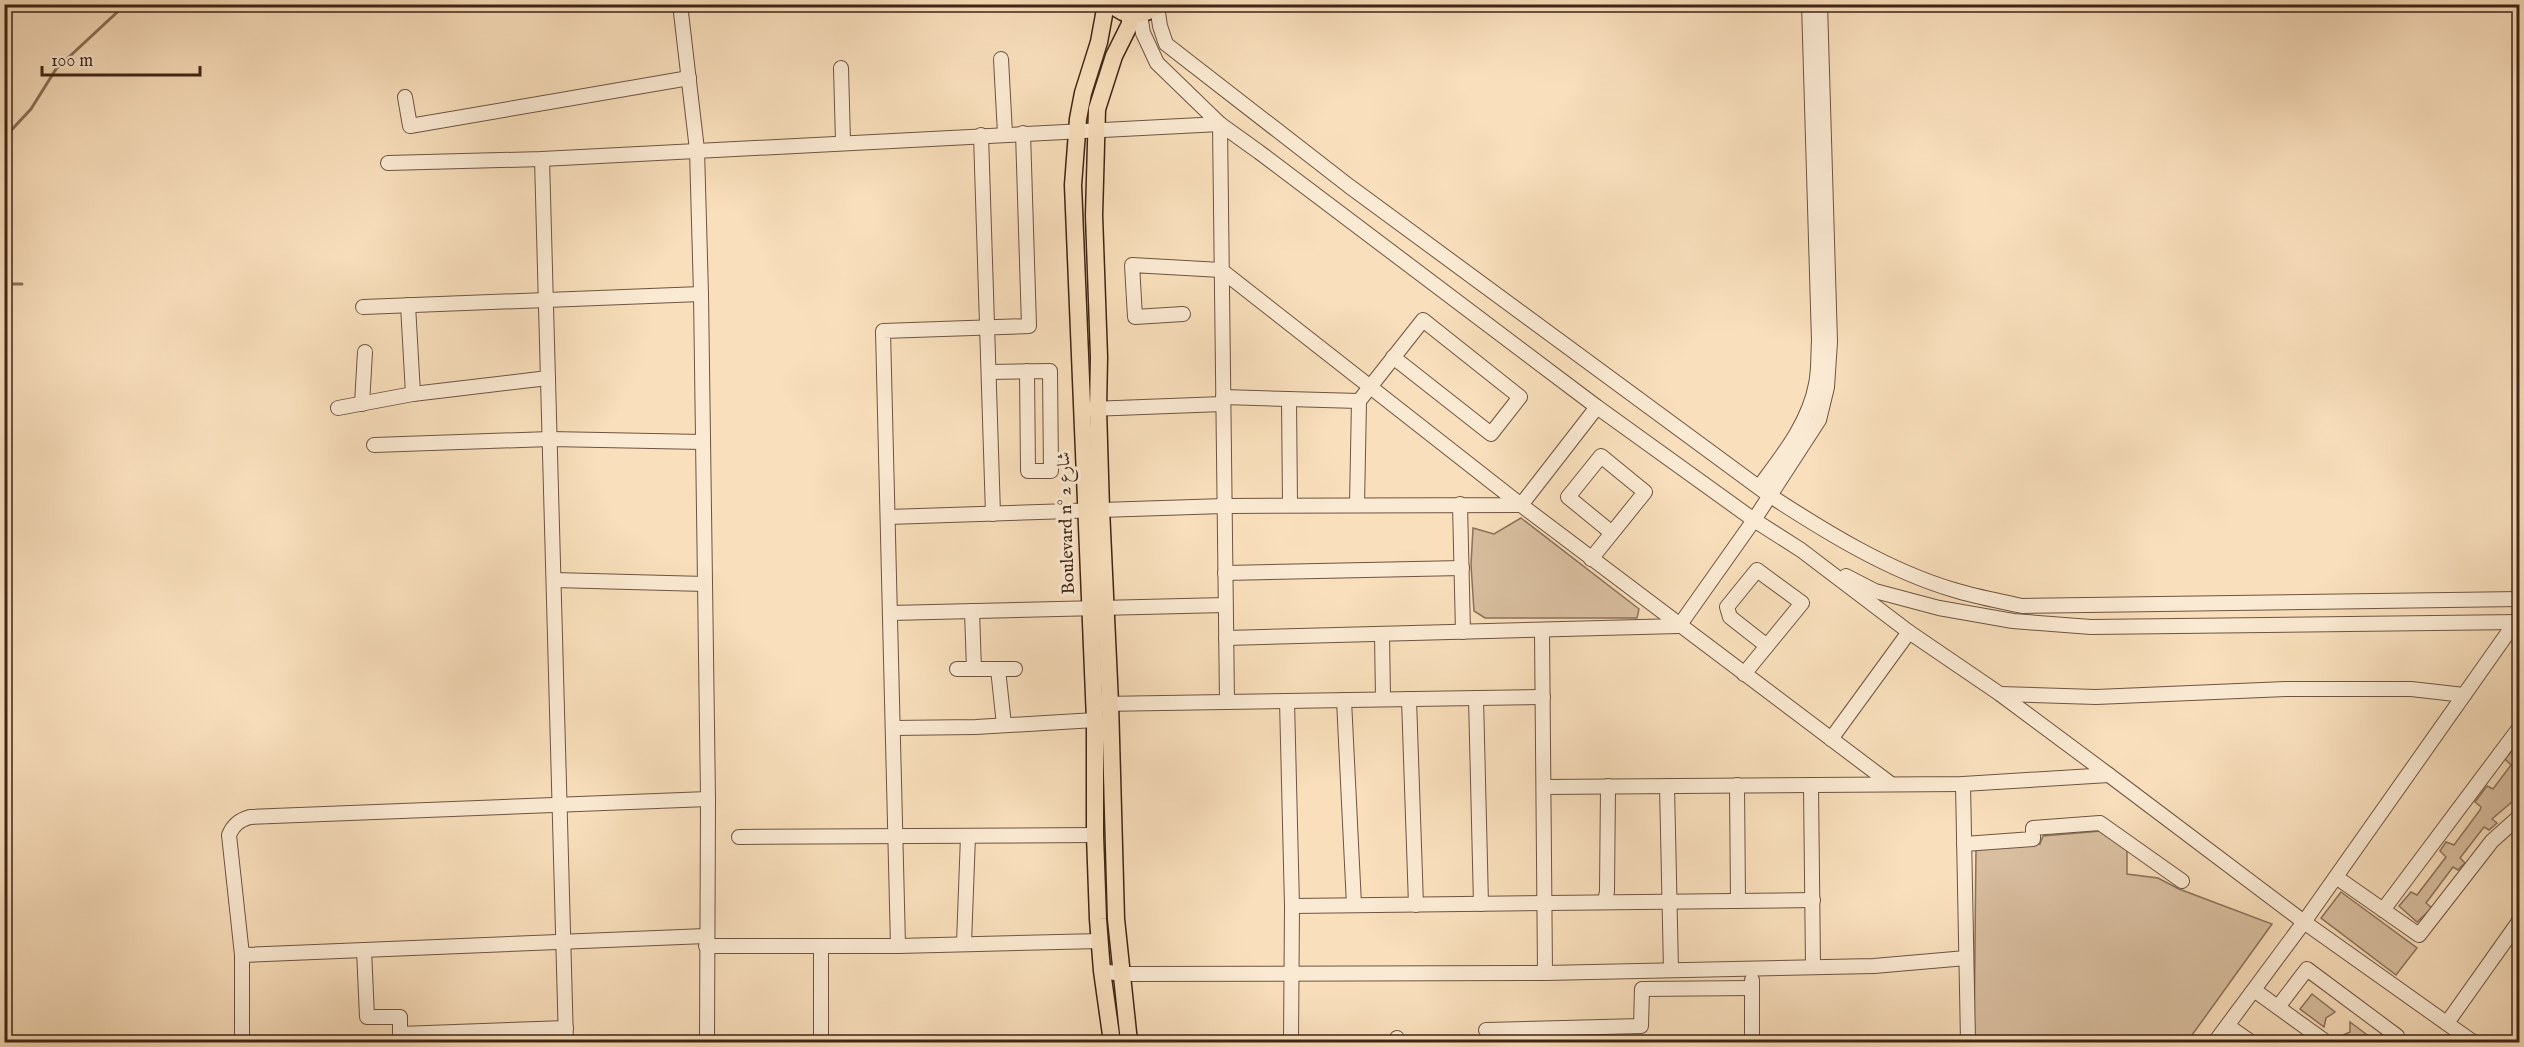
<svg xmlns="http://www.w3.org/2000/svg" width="2524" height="1047" viewBox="0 0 2524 1047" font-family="'IM FELL English',Amiri,serif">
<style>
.green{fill:#d9bfa0;stroke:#8c725b;stroke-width:1.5}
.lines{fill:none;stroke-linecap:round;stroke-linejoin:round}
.stream{stroke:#896f58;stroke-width:3}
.minor-casing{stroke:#6e5440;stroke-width:16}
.major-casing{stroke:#3f2516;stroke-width:19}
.minor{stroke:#fbead3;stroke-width:14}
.major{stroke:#f9dfbc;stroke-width:16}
.labels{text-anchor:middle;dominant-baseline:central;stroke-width:6;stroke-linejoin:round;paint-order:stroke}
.street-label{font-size:18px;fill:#3f2516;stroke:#fbead3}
</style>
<rect width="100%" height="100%" fill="#f9dfbc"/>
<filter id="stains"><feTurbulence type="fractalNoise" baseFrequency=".00333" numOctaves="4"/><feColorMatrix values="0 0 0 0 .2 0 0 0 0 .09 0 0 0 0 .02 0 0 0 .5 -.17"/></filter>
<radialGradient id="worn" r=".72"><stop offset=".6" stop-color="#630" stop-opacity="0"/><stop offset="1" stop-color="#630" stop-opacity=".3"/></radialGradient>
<g class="green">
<polygon points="1521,518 1639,609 1637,618 1485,618 1474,611 1471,565 1473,528 1494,534"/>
<polygon points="2519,742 2519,796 2492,819 2497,823 2489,830 2484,827 2460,858 2465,863 2458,870 2453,867 2426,903 2432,908 2417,922 2399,906 2411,892 2417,895 2446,857 2440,851 2446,842 2454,845 2480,810 2481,807 2475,802 2487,786 2493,789 2511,765 2505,759"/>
<polygon points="2101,831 2127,847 2127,874 2158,878 2179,889 2272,924 2187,1042 1974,1042 1976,848 2040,844 2043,836"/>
<polygon points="2341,892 2417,948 2396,975 2321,918"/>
<polygon points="2312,994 2335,1012 2326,1018 2324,1027 2300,1009"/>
<polygon points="2350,1022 2374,1040 2372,1042 2346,1042 2339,1037 2350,1032"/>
</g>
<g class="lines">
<g class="stream">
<polyline points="4,138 31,109 56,69 126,4"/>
<polyline points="4,284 22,284"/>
</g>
<defs>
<g id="minor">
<polyline points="680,4 697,150 701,294 708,799 707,1042"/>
<path d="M 1157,6 L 1160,26 L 1166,44 L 1349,186 L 1769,495 C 1826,532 1889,571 1954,590 C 1977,597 2000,601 2022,606 L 2520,599"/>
<polyline points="1140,15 1143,33 1157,63 1220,124 1259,152 1597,407 1754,520 1801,550 1909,632 2000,694 2109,775 2304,922 2473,1042"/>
<polyline points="1001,59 1005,134"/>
<polyline points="841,68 843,142"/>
<polyline points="405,97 410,126 689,78"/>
<polyline points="1220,124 1227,702"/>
<polyline points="981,135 993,514"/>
<polyline points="542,159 566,1042"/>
<polyline points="388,163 542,159 1220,124"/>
<polyline points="408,305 413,394"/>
<polyline points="363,307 701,294"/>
<polyline points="1183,314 1135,317 1132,265 1221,270 1521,505 1891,784"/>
<polyline points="989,372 1050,371 1051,471 1028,471 1027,371"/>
<polyline points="1223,397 1359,401"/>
<polyline points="1289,399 1290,505"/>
<polyline points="362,404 365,352"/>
<polyline points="338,408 413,394 548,378"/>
<polyline points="1090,409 1223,404"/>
<polyline points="374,445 550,439 703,442"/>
<path d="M 1759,487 C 1782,456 1809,423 1816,384 C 1819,370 1818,355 1819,341 L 1809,4"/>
<polyline points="1460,504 1463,632"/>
<polyline points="1357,505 1359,401 1423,320 1520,397 1491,434 1393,357"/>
<polyline points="888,517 1224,506 1521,505 1597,407"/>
<polyline points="1591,559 1645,492 1601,456 1568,497 1612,533"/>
<polyline points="1225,573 1462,568"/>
<polyline points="1846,576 1875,591 1939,608 2013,621 2091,627 2520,622"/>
<polyline points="554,580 705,584"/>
<polyline points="972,611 974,669"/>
<polyline points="890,613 1225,605"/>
<polyline points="1542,630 1545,973"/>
<polyline points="1382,634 1383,699"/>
<polyline points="1226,638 1679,626 1754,520 1819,420 1827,387 1830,342 1820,4"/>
<polyline points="957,669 1015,669"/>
<polyline points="998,669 1004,725"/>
<polyline points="1744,674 1802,603 1757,570 1727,607 1730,617 1767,646"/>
<polyline points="2000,694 2096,697 2286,689 2411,689 2464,695"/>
<polyline points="1476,698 1481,904"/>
<polyline points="1409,699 1416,905"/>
<polyline points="1344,700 1354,905"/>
<polyline points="1287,701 1292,906 1291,1042"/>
<polyline points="1101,704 1543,697"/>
<polyline points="893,728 976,727 1095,720"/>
<polyline points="1831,739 1909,632"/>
<polyline points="1963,784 1968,1042"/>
<polyline points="1737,785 1738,901"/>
<polyline points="1811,785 1813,967"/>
<polyline points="1667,786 1671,970"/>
<polyline points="1544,787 1963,784 2109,775"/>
<polyline points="739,837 1095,835"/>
<polyline points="1964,844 2033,839 2033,828 2100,823 2182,881"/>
<polyline points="2336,877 2419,935 2492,841 2520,816"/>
<polyline points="1605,902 1607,891 1608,786"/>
<polyline points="1292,906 1813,900"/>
<polyline points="2383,910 2520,727"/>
<polyline points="964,943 968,836"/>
<polyline points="706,946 898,946 1100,941"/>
<polyline points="821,946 821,1042"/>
<polyline points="898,946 883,331 1029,326 1023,133"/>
<polyline points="364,950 367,1017 400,1017 400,1042"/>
<polyline points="242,955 706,936"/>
<polyline points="1102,971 1122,974 1545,973 1874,966 1966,958"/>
<polyline points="1752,980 1752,1042"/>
<polyline points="2254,990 2326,1042"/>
<polyline points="2278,1007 2307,969 2397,1036 2392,1042"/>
<polyline points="2447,1023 2520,920"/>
<polyline points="2228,1026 2251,1042"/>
<polyline points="1486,1030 1641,1026 1642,989 1752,988"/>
<polyline points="400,1034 566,1028"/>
<polyline points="1397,1038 1398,1042"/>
<path d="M 242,1042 L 242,955 L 229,835 C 233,825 239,820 250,817 L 708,799"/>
<polyline points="2215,1042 2304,922 2519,617"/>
</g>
<g id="major">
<polyline points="1106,4 1099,42 1083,93 1078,119 1073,185 1095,720 1095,835 1098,919 1102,971 1112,1042"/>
<path d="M 1112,4 C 1126,19 1144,17 1159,4"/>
<polyline points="1129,1042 1116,919 1110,703 1101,509 1098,409 1099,357 1094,215 1097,109 1114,56 1130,24 1130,15"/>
</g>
</defs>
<use href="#minor" class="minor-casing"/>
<use href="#major" class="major-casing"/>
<use href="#minor" class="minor"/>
<use href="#major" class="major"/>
</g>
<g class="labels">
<g class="street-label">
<text transform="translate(1067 523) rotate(-92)">Boulevard n° شارع 2</text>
</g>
</g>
<rect width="2524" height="1047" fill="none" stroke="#f9dfbc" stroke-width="24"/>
<rect x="6" y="6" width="2512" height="1035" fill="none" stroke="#3f2516" stroke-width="3"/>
<rect x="12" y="12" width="2500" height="1023" fill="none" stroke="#3f2516" stroke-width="1.5"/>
<path d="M42 66v9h158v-9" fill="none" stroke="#3f2516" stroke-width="3"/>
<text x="51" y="66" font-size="18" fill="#3f2516" stroke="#fbead3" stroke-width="4.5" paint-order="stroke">100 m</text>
<rect width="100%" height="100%" filter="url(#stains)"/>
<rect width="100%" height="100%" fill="url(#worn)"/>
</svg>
